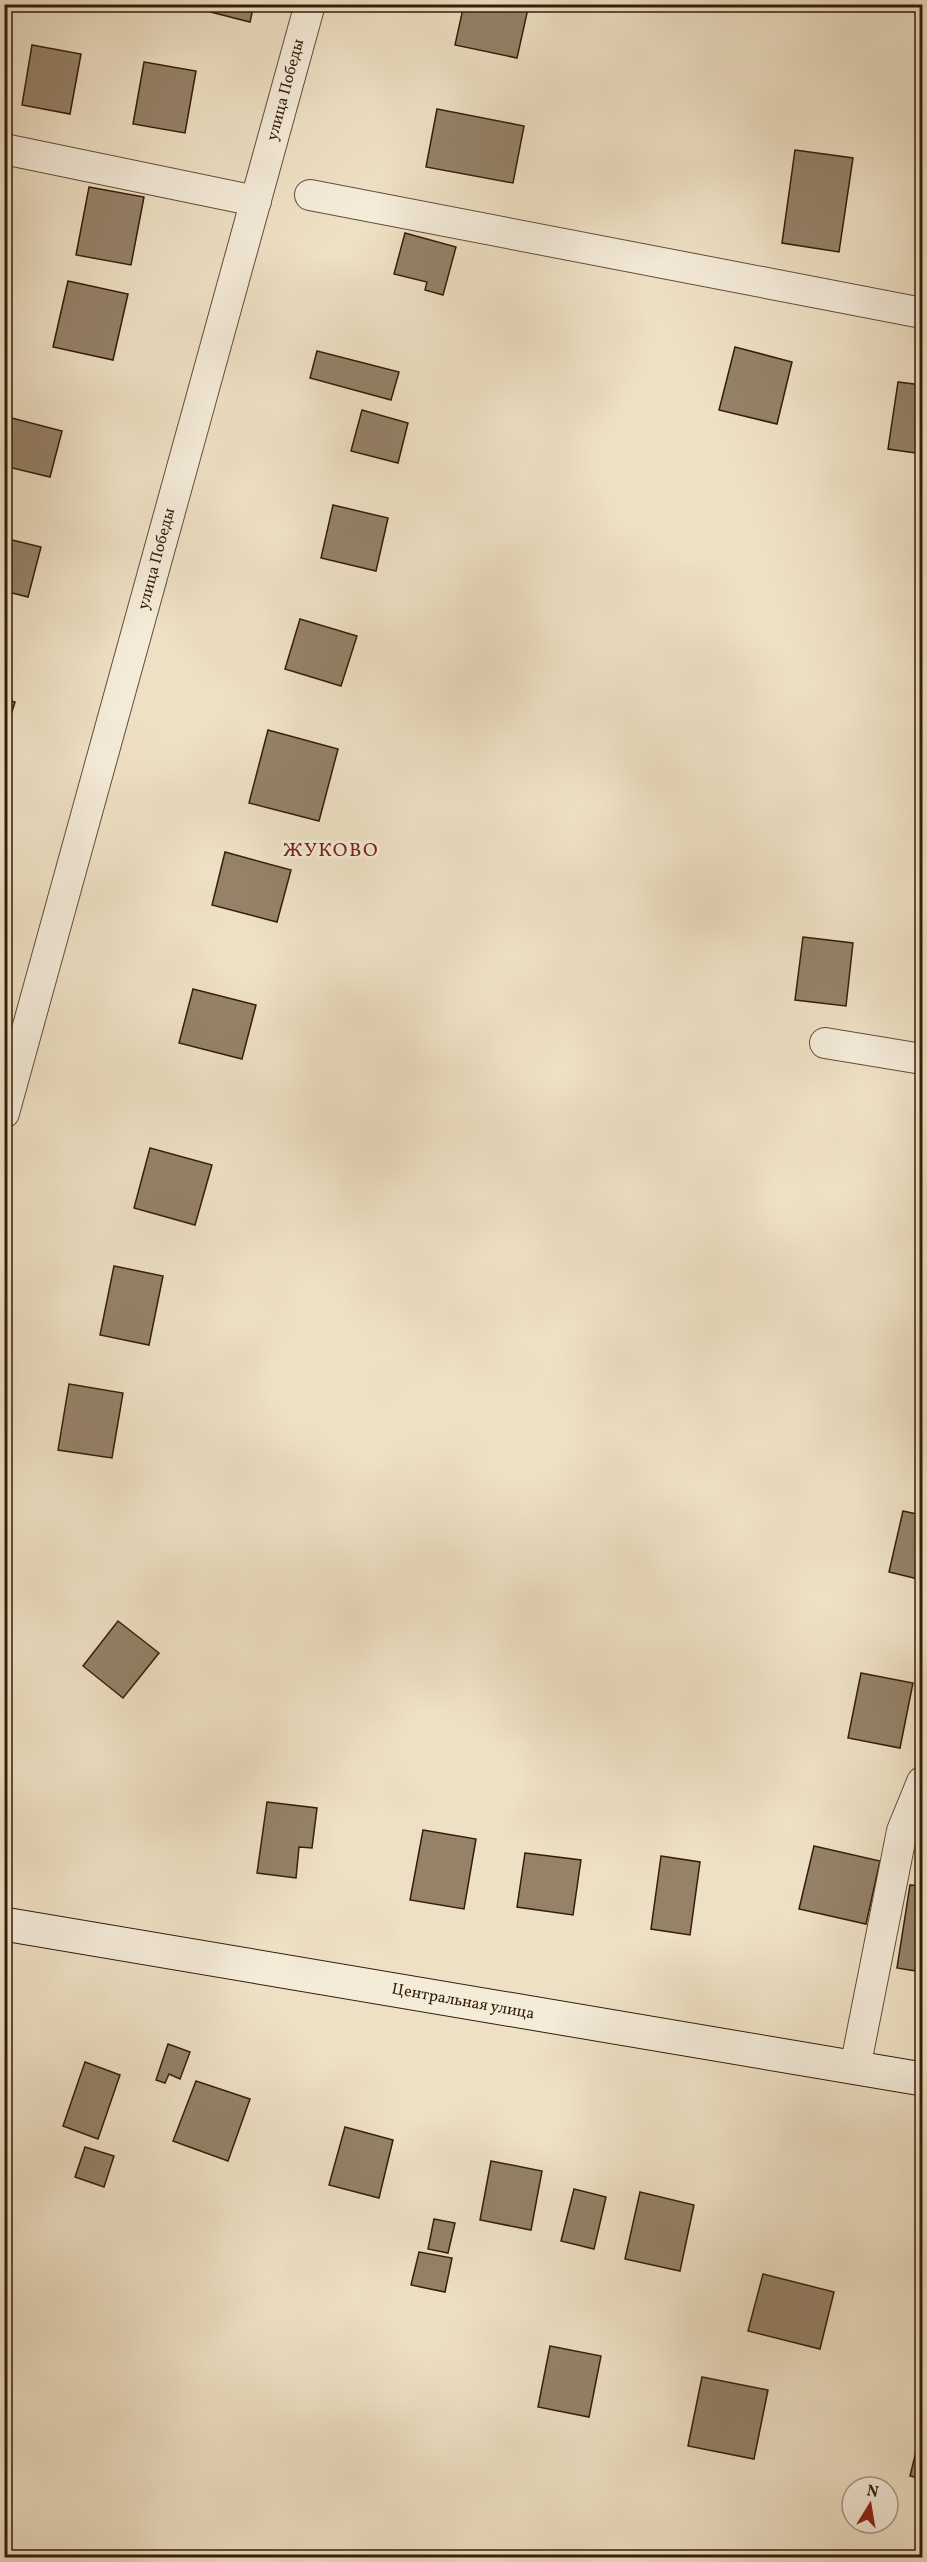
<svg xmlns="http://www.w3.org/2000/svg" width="927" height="2562" viewBox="0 0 927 2562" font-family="Vollkorn,serif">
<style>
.building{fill:#958269;stroke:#351d07;stroke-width:1.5}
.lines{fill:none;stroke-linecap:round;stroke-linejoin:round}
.street-casing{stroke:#634e36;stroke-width:32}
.secondary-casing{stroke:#351d07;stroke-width:35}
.street{stroke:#f4ebd9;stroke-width:30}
.secondary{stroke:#f4ebd9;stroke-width:33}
.labels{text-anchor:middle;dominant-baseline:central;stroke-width:6;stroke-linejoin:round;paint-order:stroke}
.street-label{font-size:16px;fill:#351d07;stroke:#f4ebd9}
.quarter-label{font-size:20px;letter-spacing:1.5px;fill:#7a1f14;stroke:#f4ebd9}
</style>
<rect width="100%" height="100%" fill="#eee0c4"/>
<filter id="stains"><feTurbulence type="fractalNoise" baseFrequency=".00333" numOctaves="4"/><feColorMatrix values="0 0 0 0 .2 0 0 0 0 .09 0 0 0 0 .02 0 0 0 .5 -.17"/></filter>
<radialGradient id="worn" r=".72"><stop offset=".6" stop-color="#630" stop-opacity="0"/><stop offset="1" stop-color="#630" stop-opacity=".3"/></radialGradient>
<g class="building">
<polygon points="179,4 254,4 250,22"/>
<polygon points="464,4 529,4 517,58 455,45"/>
<polygon points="32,45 81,54 70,114 22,105"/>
<polygon points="144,62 196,71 185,133 133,124"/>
<polygon points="437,109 524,126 513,183 426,167"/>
<polygon points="795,150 853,158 839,252 782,243"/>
<polygon points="89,187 144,197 131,265 76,255"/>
<polygon points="405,233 456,247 443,295 425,290 427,282 394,274"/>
<polygon points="68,281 128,294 113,360 53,347"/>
<polygon points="735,347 792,362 777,424 719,410"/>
<polygon points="317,351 399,372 391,400 310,378"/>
<polygon points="898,382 922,385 922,454 888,449"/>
<polygon points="362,410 408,423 398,463 351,451"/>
<polygon points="4,416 62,431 50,477 4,466"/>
<polygon points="333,505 388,518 376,571 321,558"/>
<polygon points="4,538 41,547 28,597 4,591"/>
<polygon points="300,619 357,636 341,686 285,669"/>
<polygon points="4,699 15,702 4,737"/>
<polygon points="268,730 338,749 319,821 249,803"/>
<polygon points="225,852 291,870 277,922 212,905"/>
<polygon points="803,937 853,943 846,1006 795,1000"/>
<polygon points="193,989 256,1005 242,1059 179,1043"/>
<polygon points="150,1148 212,1165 195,1225 134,1208"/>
<polygon points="114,1266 163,1276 149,1345 100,1335"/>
<polygon points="69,1384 123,1393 112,1458 58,1450"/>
<polygon points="903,1511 922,1515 922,1580 889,1572"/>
<polygon points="118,1621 159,1653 123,1698 83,1666"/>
<polygon points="861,1673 913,1683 900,1748 848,1738"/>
<polygon points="267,1802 317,1808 312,1848 299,1847 296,1878 257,1873"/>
<polygon points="423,1830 476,1839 464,1909 410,1900"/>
<polygon points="814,1846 880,1861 866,1924 799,1909"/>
<polygon points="525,1853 581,1860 573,1915 517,1907"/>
<polygon points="661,1856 700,1862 690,1935 651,1929"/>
<polygon points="910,1885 922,1886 922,1972 897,1968"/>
<polygon points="168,2044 190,2052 180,2079 169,2074 165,2083 156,2080"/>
<polygon points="85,2062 120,2075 98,2139 63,2126"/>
<polygon points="196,2081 250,2099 228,2161 173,2141"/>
<polygon points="345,2127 393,2140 379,2198 329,2185"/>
<polygon points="85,2147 114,2156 104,2187 75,2177"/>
<polygon points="491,2161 542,2171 531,2230 480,2220"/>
<polygon points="574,2189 606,2197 594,2249 561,2241"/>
<polygon points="640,2192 694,2205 680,2271 625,2259"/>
<polygon points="434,2219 455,2223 448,2253 428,2249"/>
<polygon points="419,2252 452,2258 445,2292 411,2285"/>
<polygon points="763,2274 834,2292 820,2349 748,2331"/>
<polygon points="550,2346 601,2356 589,2417 538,2407"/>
<polygon points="702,2377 768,2390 754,2459 688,2446"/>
<polygon points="922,2427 922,2479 910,2476"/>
</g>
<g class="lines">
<defs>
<g id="street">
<polyline points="4,149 256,201"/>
<polyline points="310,195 922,313"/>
<polyline points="825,1043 922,1059"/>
<polyline points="4,1113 310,4"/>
<polyline points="855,2068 902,1831 922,1782"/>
</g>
<polyline id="secondary" points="4,1924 922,2079"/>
</defs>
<use href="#street" class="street-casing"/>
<use href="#secondary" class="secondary-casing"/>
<use href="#street" class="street"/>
<use href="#secondary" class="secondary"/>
</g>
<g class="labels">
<g class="street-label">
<text transform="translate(286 90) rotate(-75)">улица Победы</text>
<text transform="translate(157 559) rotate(-75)">улица Победы</text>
<text transform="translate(463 2002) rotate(10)">Центральная улица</text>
</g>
<g class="quarter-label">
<text x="331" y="851">ЖУКОВО</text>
</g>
</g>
<rect width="927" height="2562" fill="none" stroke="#eee0c4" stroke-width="24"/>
<rect x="6" y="6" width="915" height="2550" fill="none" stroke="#351d07" stroke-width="3"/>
<rect x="12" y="12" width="903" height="2538" fill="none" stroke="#351d07" stroke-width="1.5"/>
<g transform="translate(870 2505) rotate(11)"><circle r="28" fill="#f4ebd9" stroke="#a89985" stroke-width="1.5"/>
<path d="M0-4.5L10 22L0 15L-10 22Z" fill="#8f2418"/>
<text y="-9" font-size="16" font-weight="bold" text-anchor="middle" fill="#351d07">N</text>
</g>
<rect width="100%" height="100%" filter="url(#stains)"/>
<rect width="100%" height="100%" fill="url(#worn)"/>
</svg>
